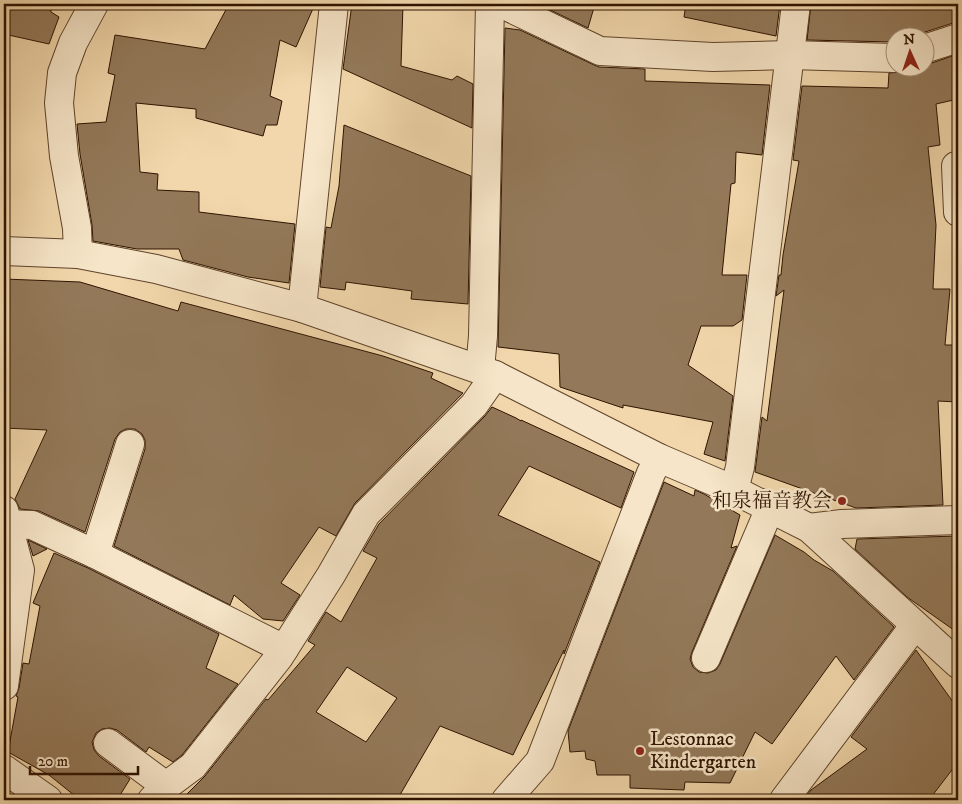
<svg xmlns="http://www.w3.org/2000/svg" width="962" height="804" viewBox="0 0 962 804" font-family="'IM FELL DW Pica','Noto Serif JP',serif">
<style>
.building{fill:#937959;stroke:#2e1300;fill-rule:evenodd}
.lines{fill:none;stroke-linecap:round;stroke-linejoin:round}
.minor-casing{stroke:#5f442b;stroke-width:30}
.minor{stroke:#f6e5c8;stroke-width:28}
.poi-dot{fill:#8f2418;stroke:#f6e5c8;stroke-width:2}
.labels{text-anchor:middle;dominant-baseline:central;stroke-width:5;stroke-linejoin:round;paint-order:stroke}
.poi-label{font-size:20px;fill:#2e1300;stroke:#f6e5c8;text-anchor:end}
</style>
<rect width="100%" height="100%" fill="#f1d7ab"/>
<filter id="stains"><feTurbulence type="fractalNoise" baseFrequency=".004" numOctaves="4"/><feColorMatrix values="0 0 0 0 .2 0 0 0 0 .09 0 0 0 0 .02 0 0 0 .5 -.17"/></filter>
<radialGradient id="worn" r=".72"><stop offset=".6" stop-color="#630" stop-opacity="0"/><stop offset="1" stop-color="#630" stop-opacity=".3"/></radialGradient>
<g class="building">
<polygon points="4,4 50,4 51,12 59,17 49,44 4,34"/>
<polygon points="229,4 315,4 296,47 280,40 270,96 282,101 277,125 266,125 263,136 196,118 196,109 136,103 140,172 158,174 157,190 199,192 199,212 295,224 289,283 248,277 183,260 179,249 137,249 93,241 92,225 80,154 77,124 106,122 115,75 108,73 115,35 205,49"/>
<polygon points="352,4 403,4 401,66 452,80 457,76 473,84 472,128 343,69"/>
<polygon points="550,4 595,4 588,28 548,9"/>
<polygon points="686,4 780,4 776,36 684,17"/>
<polygon points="811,4 958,4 958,23 953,23 919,34 914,38 894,38 894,42 807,40"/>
<polygon points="505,28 520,30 594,65 599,67 645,69 645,81 770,85 762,155 736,152 735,183 731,184 722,275 747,275 742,320 733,326 701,326 688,365 733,396 725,461 704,454 713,422 623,405 623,408 560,387 559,354 498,347"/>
<polygon points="958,54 958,99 936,104 940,145 928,147 936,225 933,289 950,289 945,345 958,345 958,402 938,401 943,505 856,508 755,472 762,417 767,421 784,290 776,296 779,275 781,275 783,255 799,161 793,160 802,86 888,88 889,73 901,72 906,68 924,68 924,64 929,64"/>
<polygon points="344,125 471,176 468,304 411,299 412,291 346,282 345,290 320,287 326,227 331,228 339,186"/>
<polygon points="4,279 80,282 178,311 181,302 383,356 433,373 431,378 463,393 355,503 336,536 319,527 281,583 300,595 283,621 263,619 234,595 230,605 114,546 145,449 145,440 142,434 135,429 126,429 120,432 115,439 85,532 39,511 20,509 15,499 47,430 4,428"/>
<path d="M 492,407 L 516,418 L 521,421 L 521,420 L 634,472 L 621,508 L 529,466 L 498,515 L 600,562 L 564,654 L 564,650 L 513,755 L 440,726 L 397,800 L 181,800 L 205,776 L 266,699 L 268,700 L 315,645 L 308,641 L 326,612 L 341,622 L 377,558 L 363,551 L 379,524 L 485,416 ZM 347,667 L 397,698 L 366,742 L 316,712 Z"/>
<polygon points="664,482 694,496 695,490 704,494 740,515 731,548 737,546 692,652 690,659 693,667 699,672 708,673 716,670 720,664 775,535 804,552 814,560 833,571 894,627 854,680 836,656 772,744 755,732 730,783 685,782 684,790 630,788 630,775 597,775 595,761 586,759 585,751 570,752 568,731"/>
<polygon points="958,536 958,633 907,597 855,549 857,539"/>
<polygon points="28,540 47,549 33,556"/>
<polygon points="54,553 88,568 219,634 206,668 238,684 182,755 173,762 149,747 146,752 117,730 110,728 102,729 96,733 92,742 94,750 99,756 130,779 117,800 80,800 49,775 8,752 18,697 16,696 19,688 23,663 29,664 40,606 33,603"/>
<polygon points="916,650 958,709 958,762 929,800 803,800 811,790 867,749 851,737"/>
</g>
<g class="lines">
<defs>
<g id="minor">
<polyline points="502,4 600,51 713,57 790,55 894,58"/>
<polyline points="924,49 958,38"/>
<polyline points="956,166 958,212"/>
<polyline points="4,251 78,254 156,269 302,308 495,375 659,458 734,490 809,528 958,664"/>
<polyline points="78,254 77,228 64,156 59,103 62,73 73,43 94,4"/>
<polyline points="302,308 334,4"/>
<polyline points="480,369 483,336 490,4"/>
<polyline points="734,490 740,467 796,4"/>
<polyline points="4,510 20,570 4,686"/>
<polyline points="4,524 32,525 95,554 284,649"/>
<polyline points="809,528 842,524 958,520"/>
<polyline points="95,554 130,444"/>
<polyline points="706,658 770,508"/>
<polyline points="108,743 166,786"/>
<polyline points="4,769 48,800"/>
<polyline points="152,800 166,786 193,766 279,657 331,575 366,514 474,405 495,375"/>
<polyline points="506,800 540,761 651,473 659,458"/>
<polyline points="784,800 915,625"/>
</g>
</defs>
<use href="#minor" class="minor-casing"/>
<use href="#minor" class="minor"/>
</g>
<g class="poi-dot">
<circle cx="842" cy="501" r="5"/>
<circle cx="640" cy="751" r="5"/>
</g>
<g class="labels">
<g class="poi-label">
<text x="832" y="501">和泉福音教会</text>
<text x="650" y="739" text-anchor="start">Lestonnac<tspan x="650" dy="23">Kindergarten</tspan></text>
</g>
</g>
<rect width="962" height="804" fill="none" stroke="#f1d7ab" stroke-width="20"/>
<rect x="5" y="5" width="952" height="794" fill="none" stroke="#2e1300" stroke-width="2.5"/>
<rect x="10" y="10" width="942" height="784" fill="none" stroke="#2e1300"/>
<g transform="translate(910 52) rotate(357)"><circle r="24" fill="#f6e5c8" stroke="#a69178"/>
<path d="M0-4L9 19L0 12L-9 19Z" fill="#8f2418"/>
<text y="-8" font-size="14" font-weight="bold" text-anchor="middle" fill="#2e1300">N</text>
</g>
<path d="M30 766v8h108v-8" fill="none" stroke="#2e1300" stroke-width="2.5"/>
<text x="38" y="766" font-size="15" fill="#2e1300" stroke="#f6e5c8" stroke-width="4" paint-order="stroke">20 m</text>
<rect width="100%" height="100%" filter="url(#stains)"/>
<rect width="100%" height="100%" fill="url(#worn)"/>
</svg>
